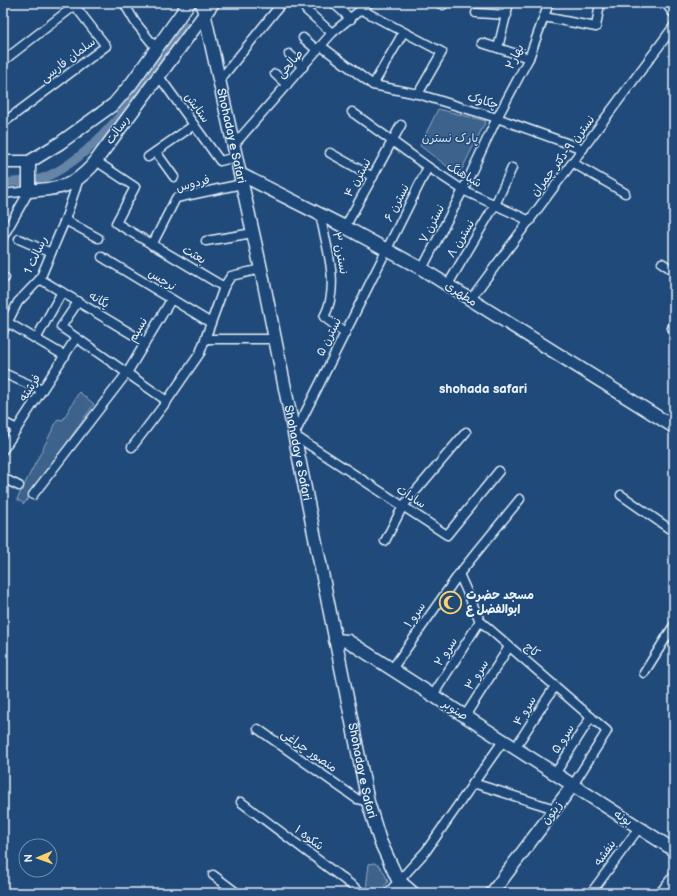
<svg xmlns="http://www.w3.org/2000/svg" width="677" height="896" viewBox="0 0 677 896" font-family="'Balsamiq Sans','Playpen Sans Arabic',sans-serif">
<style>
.green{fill:#3c628c;stroke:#92aac2}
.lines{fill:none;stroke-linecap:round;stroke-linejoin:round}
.canal{stroke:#6685a7;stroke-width:9}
.street-casing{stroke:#e8f1f8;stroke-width:11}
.secondary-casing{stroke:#e8f1f8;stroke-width:15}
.street{stroke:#1f4a7a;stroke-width:8}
.secondary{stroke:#1f4a7a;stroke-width:12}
.labels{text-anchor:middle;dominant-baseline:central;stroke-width:3;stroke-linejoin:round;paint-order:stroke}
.street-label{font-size:12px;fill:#e8f1f8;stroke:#1f4a7a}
.park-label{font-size:12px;fill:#d7e3ed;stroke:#1f4a7a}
.poi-label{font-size:12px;font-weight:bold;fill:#e8f1f8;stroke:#1f4a7a;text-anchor:start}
.neighbourhood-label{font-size:13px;font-weight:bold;fill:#e8f1f8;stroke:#1f4a7a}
</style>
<rect width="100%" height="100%" fill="#1f4a7a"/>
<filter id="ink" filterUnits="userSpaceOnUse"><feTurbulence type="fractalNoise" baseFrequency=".025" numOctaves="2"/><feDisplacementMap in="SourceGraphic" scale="8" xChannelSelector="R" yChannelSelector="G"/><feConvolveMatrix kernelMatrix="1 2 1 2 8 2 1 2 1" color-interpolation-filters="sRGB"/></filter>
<g filter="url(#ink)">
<g class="green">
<polygon points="438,109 486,121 459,175 420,146"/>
<polygon points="79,392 94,404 24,504 17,499 58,419 63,420"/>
<path d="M 374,863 C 382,866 385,874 388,882 L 378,893 L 371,893 L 366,889 L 369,864 Z"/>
</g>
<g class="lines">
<path class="canal" d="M 3,183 C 16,181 34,182 46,177 C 104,152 149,76 186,26"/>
<defs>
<g id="street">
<polyline points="124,3 135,22 156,48"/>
<polyline points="333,3 351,19"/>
<polyline points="438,3 443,5"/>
<polyline points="306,10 332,33"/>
<polyline points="362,10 442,52 418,94"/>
<polyline points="476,13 507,15"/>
<polyline points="544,17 596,27 600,3"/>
<polyline points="303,38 317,50"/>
<polyline points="482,43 529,58"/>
<polyline points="321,46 373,85 418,94 497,118 583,149"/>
<polyline points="498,48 509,3"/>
<polyline points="289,54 303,67"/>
<polyline points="3,61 78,3"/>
<polyline points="275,74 287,85"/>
<polyline points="158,75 220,161 236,157"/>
<polyline points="219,81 282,3"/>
<polyline points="373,85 403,33"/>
<polyline points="352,112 428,167 463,190 530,221"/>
<polyline points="3,123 106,46 75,6"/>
<polyline points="233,146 332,33 369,3"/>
<polyline points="156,152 174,177"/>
<polyline points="330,153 373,177"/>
<polyline points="148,157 194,125"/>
<polyline points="96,161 135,187 116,223 224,287"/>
<polyline points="573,163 625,193"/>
<polyline points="428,167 294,435 447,535 499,471"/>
<polyline points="3,194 29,191"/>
<path d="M 320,214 C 326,246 341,286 324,317 L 345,333"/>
<polyline points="65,220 98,238"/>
<polyline points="345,227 401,125"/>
<polyline points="3,237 29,191"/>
<polyline points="19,239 51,253"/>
<polyline points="206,241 253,233"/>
<polyline points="152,245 176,198 242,184"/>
<polyline points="102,257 211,323"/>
<polyline points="662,263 674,271"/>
<polyline points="422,269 463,190 497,118 529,58 549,3"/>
<polyline points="3,277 5,278"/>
<polyline points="40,279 145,342"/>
<polyline points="447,286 495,205 512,168"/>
<polyline points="470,300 674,26"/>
<polyline points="78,302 61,327 167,401"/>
<polyline points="7,322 65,356"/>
<polyline points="672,328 674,324"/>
<polyline points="3,331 18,302 40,279 65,220 78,181"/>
<polyline points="36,339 62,292"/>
<polyline points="206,339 275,339"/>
<polyline points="3,373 42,390"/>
<polyline points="3,422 17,429"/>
<polyline points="132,447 167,401 200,353 224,287 231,276 261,269"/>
<polyline points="3,450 76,338"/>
<polyline points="3,478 19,486"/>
<polyline points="33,495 127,373 171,300"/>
<polyline points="621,495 674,532"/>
<polyline points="385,541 403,506 466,432"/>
<polyline points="459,574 480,621 607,731 573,785"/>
<polyline points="392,669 459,574 520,499"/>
<polyline points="644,673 674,625"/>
<polyline points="433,695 480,621"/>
<polyline points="465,716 509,647"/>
<polyline points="258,729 357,799 368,802"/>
<polyline points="515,748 555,686"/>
<polyline points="555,774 591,717"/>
<polyline points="473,783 555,809"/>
<polyline points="241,802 362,893"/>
<polyline points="213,875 237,893"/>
<polyline points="388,893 426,851 503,741"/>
<polyline points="591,893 639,828"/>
<polyline points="660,893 674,875"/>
</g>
<g id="secondary">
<path id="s1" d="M 202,3 L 261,269 L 368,802 L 380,841 L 398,880 L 413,893"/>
<polyline points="668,3 674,11"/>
<polyline points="3,162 29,162 60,143 114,104 131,84 189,3"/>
<path d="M 29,162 L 29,191 C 60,188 70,189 92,166 L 213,3"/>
<polyline points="240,174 345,227 422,269 674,427"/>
<polyline points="335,640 348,641 674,850"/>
<polyline points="492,893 573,785"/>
</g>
</defs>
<use href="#street" class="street-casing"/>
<use href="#secondary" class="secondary-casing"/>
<use href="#street" class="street"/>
<use href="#secondary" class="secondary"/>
</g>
</g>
<defs>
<symbol id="mosque-ring" viewBox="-11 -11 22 22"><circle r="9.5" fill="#1f4a7a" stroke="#ffd166" stroke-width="1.5"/><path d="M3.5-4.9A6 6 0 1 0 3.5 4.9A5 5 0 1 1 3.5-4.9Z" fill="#ffd166"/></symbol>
</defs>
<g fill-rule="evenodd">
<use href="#mosque-ring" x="438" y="590" width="25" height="25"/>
</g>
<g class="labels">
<g class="street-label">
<text transform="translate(515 57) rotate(-64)">بهار۲</text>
<text transform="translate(68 60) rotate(-37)">سلمان فارسی</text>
<text transform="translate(290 64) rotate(-49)">صالحی</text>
<text transform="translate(483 101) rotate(17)">چکاوک</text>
<text transform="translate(197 108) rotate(54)">ستایش</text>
<text transform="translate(118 130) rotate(-54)">رسالت</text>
<text stroke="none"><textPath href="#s1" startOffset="136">Shohaday e Safari</textPath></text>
<text transform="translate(563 156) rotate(-53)">نسترن ۹-دکتر چمران</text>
<text transform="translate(464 175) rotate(30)">شباهنگ</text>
<text transform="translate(358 178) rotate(-61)">نسترن ۴</text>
<text transform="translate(193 184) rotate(-15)">فردوس</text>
<text transform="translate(397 203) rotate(-63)">نسترن ۶</text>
<text transform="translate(432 224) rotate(-63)">نسترن ۷</text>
<text transform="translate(461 239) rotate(-59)">نسترن ۸</text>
<text transform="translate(340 253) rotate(80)">نسترن ۳</text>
<text transform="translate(36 255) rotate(-65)">رسالت 1</text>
<text transform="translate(194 255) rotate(30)">بعثت</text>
<text transform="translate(162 280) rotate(32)">نرجس</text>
<text transform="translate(461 294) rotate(33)">مطهری</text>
<text transform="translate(99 300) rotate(31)">یگانه</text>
<text transform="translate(138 330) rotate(-59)">نسیم</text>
<text transform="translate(329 337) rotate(-63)">نسترن ۵</text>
<text transform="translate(30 388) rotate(-57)">فرشته</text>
<text stroke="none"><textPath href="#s1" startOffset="460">Shohaday e Safari</textPath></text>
<text transform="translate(411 497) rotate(33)">سادات</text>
<text transform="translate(415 615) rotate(-55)">سرو ۱</text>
<text transform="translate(532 650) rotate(41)">کاج</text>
<text transform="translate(446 652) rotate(-57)">سرو ۲</text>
<text transform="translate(477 675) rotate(-57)">سرو ۳</text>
<text transform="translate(455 710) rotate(33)">صنوبر</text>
<text transform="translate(525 711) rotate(-58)">سرو ۴</text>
<text transform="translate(563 739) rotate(-58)">سرو ۵</text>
<text transform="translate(309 751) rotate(35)">منصور چراغی</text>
<text stroke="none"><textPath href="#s1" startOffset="784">Shohaday e Safari</textPath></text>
<text transform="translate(552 813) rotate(-53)">زیتون</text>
<text transform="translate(623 818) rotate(33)">بونه</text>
<text transform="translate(309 838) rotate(37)">شکوه ۱</text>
<text transform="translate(605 853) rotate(-54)">بنفشه</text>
</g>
<g class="park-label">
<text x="450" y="138">پارک نسترن</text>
</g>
<g class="poi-label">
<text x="466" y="595">مسجد حضرت<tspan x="466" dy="14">ابوالفضل ع</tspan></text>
</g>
<g class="neighbourhood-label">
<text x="483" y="389">shohada safari</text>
</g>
</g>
<rect width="677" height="896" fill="none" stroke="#1f4a7a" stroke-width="16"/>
<rect x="8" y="8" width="661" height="880" fill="none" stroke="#e8f1f8" stroke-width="1.5" filter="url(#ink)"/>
<g transform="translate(38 858) rotate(268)"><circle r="19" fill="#1f4a7a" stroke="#6f8dac"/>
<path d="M0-3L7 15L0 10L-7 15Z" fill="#ffd166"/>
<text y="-6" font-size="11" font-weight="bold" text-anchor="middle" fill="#e8f1f8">N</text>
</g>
</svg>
